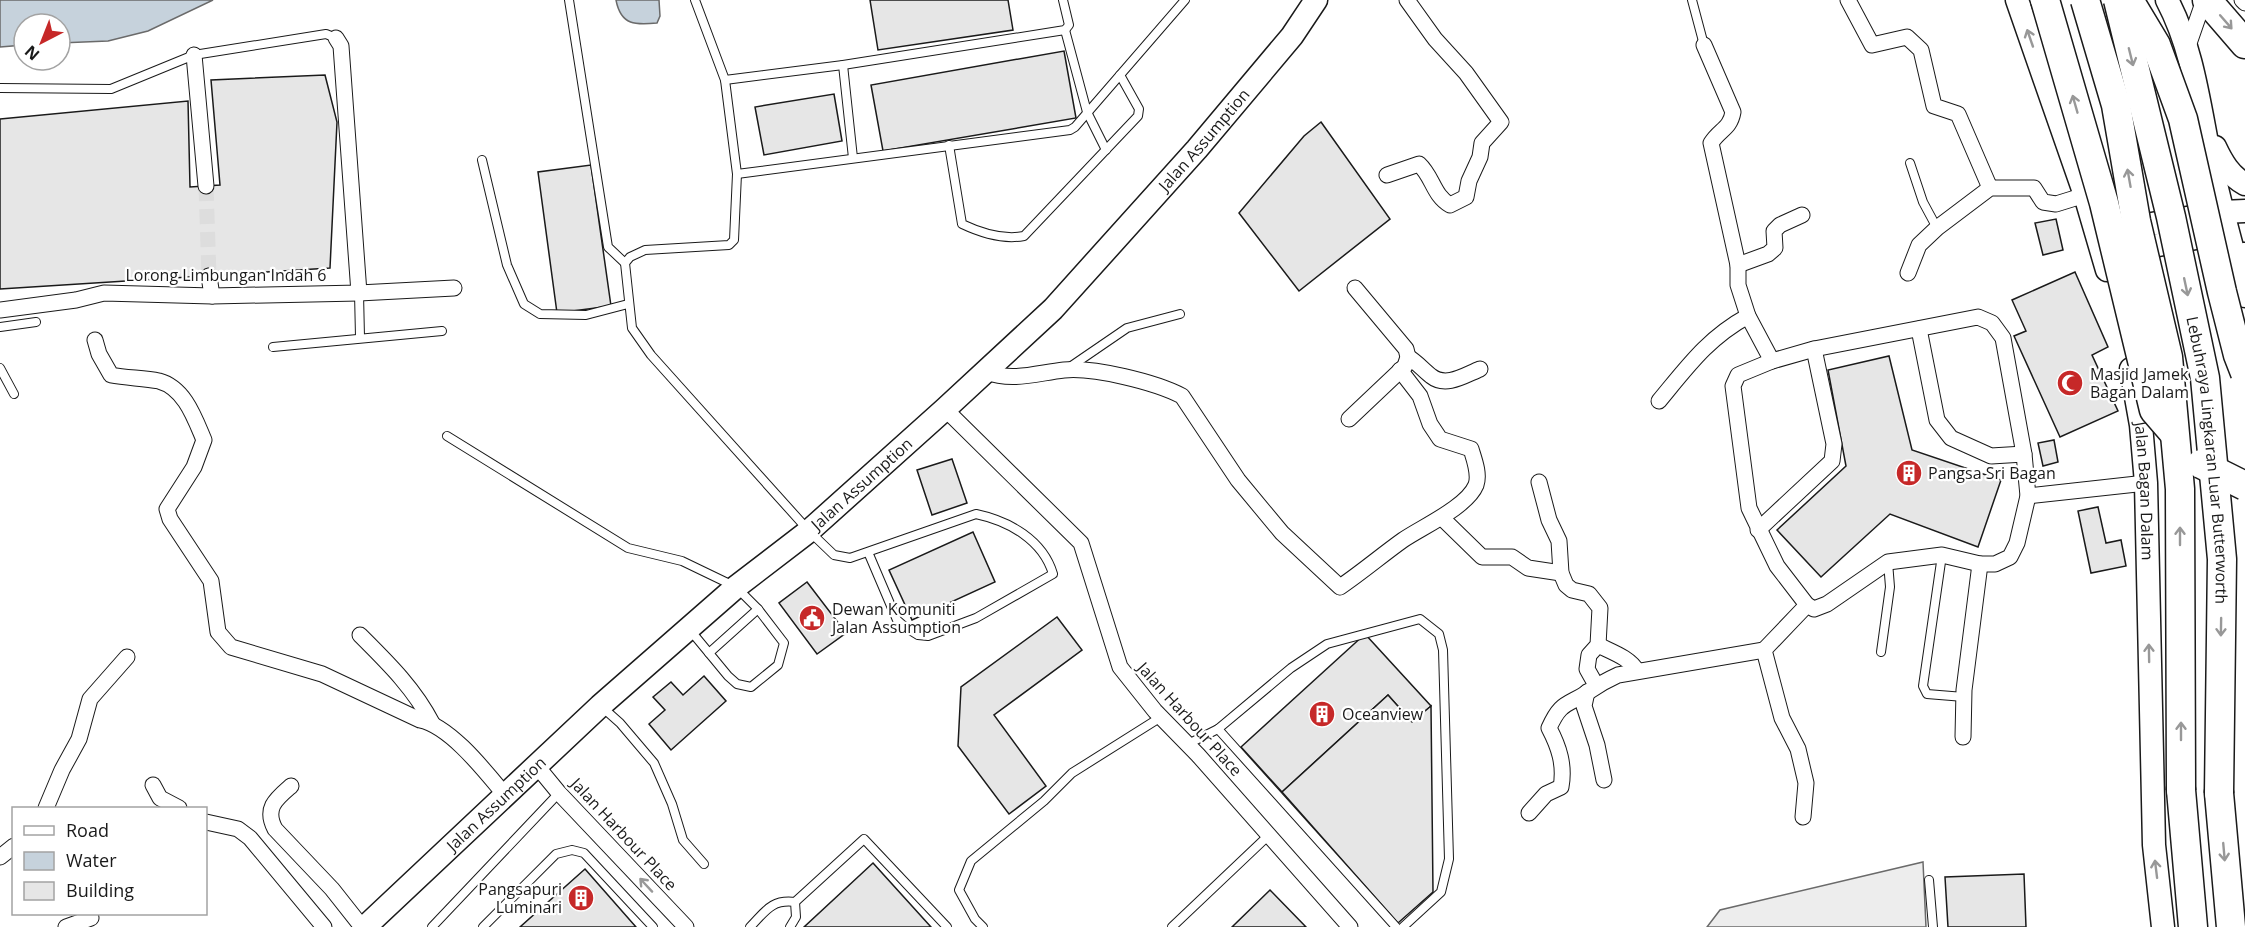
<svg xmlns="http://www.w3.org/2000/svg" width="2245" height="927" viewBox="0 0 2245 927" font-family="'Open Sans',sans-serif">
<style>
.parking{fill:#ededed;stroke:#6a6a6a;stroke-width:1.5}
.water{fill:#c6d2dc;stroke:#6a6a6a;stroke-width:1.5}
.building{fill:#e6e6e6;stroke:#1a1a1a;stroke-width:1.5}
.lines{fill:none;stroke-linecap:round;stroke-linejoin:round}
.street-tunnel{stroke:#ddd;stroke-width:15;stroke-dasharray:15 8;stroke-linecap:butt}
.lane-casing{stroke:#1a1a1a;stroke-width:10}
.street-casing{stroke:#1a1a1a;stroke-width:17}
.secondary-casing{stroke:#1a1a1a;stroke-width:25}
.highway-casing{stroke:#1a1a1a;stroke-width:31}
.lane{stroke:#fff;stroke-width:8}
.street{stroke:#fff;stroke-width:15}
.secondary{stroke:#fff;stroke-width:22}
.highway{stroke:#fff;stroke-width:28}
.highway-bridge-casing{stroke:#1a1a1a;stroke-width:31;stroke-linecap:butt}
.highway-bridge{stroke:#fff;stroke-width:28}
.oneway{stroke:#989898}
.labels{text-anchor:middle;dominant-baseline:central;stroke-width:4.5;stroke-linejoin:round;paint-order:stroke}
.street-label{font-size:16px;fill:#1a1a1a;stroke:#fff}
.poi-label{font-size:16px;fill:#1a1a1a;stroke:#fff;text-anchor:start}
</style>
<rect width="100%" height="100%" fill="#fff"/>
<polygon class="parking" points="1923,862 1926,927 1707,927 1720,910"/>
<g class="water">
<polygon points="0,0 213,0 148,31 108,41 60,43 60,24 24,24 24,45 0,47"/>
<path d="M 616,0 L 659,0 L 660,16 L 657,23 C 636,25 621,26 616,0 Z"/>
</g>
<g class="building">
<polygon points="870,0 1008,0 1013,30 878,50"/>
<polygon points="1064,51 1076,118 883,151 871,85"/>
<polygon points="325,75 337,122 330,268 0,289 0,119 188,101 190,187 220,185 211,80"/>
<polygon points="834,94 842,141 764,155 755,107"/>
<polygon points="1321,122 1390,219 1299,291 1239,213 1304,136"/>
<polygon points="591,165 611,306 557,313 538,172"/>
<polygon points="2056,219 2063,250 2043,255 2035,223"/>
<polygon points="2075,272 2108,347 2092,355 2118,411 2060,437 2014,336 2026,331 2012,300"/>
<polygon points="1889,356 1912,450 2001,480 1978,547 1890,514 1821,577 1777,530 1846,466 1828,370"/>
<polygon points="2054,440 2058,462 2043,466 2038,443"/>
<polygon points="952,459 967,503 932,515 917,470"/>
<polygon points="2098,507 2106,543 2121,540 2126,566 2091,573 2078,511"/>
<polygon points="973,532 995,582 912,620 889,570"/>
<polygon points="807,582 846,633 817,654 779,603"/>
<polygon points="1057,617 1082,650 994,715 1046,786 1009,814 958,746 961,687"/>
<polygon points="1365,634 1431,706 1412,722 1388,695 1282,792 1241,747"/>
<polygon points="704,676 726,701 671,750 649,724 665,710 653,697 671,682 683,695"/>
<polygon points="1388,695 1412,722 1431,706 1433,892 1398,923 1282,792"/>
<polygon points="873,863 931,927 804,927"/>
<polygon points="585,869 636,927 520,927"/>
<polygon points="2024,874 2026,927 1948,927 1945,877"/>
<polygon points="1270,890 1306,927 1232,927"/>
</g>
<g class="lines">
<polyline class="street-tunnel" points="206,186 209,276"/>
<defs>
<g id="lane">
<polyline points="569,0 608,247 625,263"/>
<path d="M 695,0 L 725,80 L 737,174 L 734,240 L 729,245 L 645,250 L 630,257 L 625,263 L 632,328 L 651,355 L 809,531 L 834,555 L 850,558 L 976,514 C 1009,521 1043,540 1053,574 L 976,618 L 928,636 L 918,635 L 905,627 L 897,620 L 868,552"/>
<polyline points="1692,0 1704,45"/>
<polyline points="1065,30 1087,112 1106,150"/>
<polyline points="843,65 853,158"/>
<polyline points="725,80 843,65 1065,30 1069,25 1063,0"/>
<polyline points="0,88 111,89 194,55 326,34 336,38"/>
<path d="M 949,145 L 962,224 C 981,233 1003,240 1024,236 L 1138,116 L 1139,109 L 1120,75"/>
<polyline points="482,160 507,265 524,304 540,314 586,315 628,304"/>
<polyline points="1910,163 1923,202 1937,228"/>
<polyline points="737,174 1070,130 1075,127 1185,0"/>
<polyline points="359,293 360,337"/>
<polyline points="0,327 36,322"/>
<polyline points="273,347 442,331"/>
<polyline points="1070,367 1127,328 1180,314"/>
<polyline points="0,368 14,394"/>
<polyline points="447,436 628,548 682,561 736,587 758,609 784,643 778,665 751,687 737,684 728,676 690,630"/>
<polyline points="1942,555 1923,686 1927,694 1964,697"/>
<polyline points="1881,652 1890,587 1888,562"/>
<polyline points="709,653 758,609"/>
<polyline points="602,707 620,723 654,763 672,804 683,840 704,864"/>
<polyline points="1218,729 1396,927"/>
<polyline points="1188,744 1218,729 1291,668 1327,644 1420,619 1439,634 1443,650 1449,859 1441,892 1403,927"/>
<polyline points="1929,880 1933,927"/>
<polyline points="795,902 864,839 947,927"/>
<polyline points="432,927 559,793"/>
<polyline points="483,927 556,854 572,850 584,853 653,927"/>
<path d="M 750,927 C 765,912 771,899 795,902 L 796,917 L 790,927"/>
<polyline points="983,927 975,919 959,890 971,861 1044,801 1072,773 1161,717"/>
<polyline points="1172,927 1269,835"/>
</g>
<g id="street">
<polyline points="1848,0 1872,45 1907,37 1921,50 1934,106 1958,114 1990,188"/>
<polyline points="2242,0 2245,3"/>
<polyline points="336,38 341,46 359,293"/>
<path d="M 1704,45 L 1733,112 C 1730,129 1720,129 1711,143 L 1738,265 L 1738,285 L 1748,316 L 1772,361"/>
<polyline points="2187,49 2204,0"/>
<polyline points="194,55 206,186"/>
<path d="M 1387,175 L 1419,164 C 1433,177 1433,195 1450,205 L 1466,197 L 1469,181 L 1480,157 L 1482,143 L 1501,122 L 1466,73 L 1435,39 L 1407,0"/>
<polyline points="1738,265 1768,254 1775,248 1774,231 1780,225 1802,215"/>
<polyline points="1908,273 1919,245 1937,228 1990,188 2034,188 2043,202 2056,204 2085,195"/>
<polyline points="209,276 212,296"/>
<polyline points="0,310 76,300 104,293 212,296 359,293 454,288"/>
<polygon points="1978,317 1992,323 2003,338 2024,454 2028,496 2017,543 2010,557 1995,564 1980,564 1942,555 1888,562 1827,604 1814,609 1807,605 1777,566 1749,508 1733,386 1738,375 1772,361 1814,349"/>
<polyline points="1919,329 1937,420 1951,438 1991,456 2024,454"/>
<path d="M 95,340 L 99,354 L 111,375 C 127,378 144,378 159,381 C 185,388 195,419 204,440 L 194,467 L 167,509 L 170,519 L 211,581 L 218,632 L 231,647 L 322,674 L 420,720 C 450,726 485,771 505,795"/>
<path d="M 1408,357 C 1417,362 1423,370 1431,376 C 1446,388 1465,375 1480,369"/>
<path d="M 986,372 C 1013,382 1037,373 1064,370 C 1094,367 1155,382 1182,396 L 1238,480 L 1282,533 L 1340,587 C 1362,572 1382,555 1403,540 C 1422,527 1467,507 1476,485 C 1480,474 1474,459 1471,449 L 1440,439 L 1430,424 L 1420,396 L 1400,370"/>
<path d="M 1659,401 C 1688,366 1708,338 1748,316"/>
<polyline points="945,409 1081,543 1120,667 1155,711 1198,755 1350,927"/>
<polyline points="1349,419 1405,366 1408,357 1406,349 1355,288"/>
<polyline points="1539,482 1549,520 1559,541 1561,573 1566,585 1572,590 1589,594 1600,608 1598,645 1589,655 1587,669 1596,685"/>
<polyline points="2028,496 2146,483"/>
<polyline points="1442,518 1482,557 1512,557 1528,568 1561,573"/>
<polyline points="1758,530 1832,461 1834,444 1814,349"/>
<path d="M 360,635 C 387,662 414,688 432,723"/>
<path d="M 1598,645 C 1612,652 1630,658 1637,671"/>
<polyline points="1587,692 1584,706 1597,745 1604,780"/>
<polyline points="1963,737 1964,690 1980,564"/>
<polyline points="536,765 559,793 686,927"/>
<polyline points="153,785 160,798 179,808"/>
<path d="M 291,786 C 276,799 264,808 275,829 L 332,889 L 362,927"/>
<polyline points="46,808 62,770 79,739 90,699 127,657"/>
<path d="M 1529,813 L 1546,794 L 1561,787 C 1565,765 1559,747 1549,728 C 1561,701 1567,706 1588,692 C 1598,685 1607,680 1618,675 L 1764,650"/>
<polyline points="1803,817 1806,783 1798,749 1782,718 1764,650 1807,605"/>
<polyline points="206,822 238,829 250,838 324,927"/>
<polyline points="0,857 14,846"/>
<polyline points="66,927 91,918"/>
</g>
<g id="secondary">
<polyline points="2017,0 2085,195 2107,270"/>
<path d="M 2167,0 C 2193,49 2199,104 2210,158 C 2220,205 2233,250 2245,296"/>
<path d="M 2215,147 C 2222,162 2230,176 2245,184"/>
<polyline points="2122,229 2222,212 2245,211"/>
<polyline points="2126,251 2217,234 2223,237"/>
<path id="s1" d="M 2131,369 L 2141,425 L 2146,483 L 2154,845 L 2163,927"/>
<path id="s2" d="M 365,927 L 600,706 L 736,587 L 809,531 L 945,409 L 1053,309 L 1197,149 L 1292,36 L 1316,0"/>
</g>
<g id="highway">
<polyline points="2207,0 2245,44"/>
<polyline points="2237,267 2245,257"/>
<polyline points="2181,790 2193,927"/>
<polyline points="2219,793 2231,927"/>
</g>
</defs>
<use href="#lane" class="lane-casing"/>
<use href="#street" class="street-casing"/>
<use href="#secondary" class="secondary-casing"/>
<use href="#highway" class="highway-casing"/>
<use href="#lane" class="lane"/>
<use href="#street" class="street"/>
<use href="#secondary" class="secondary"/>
<use href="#highway" class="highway"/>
<defs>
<g id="highway-bridge">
<polyline points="2045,0 2104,203 2154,410 2173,432"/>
<polyline points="2085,0 2116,105 2136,221 2168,357 2180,489 2181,790"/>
<path id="s3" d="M 2118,0 L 2171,217 L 2205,378 L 2222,559 L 2219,793"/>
<polyline points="2129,0 2156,45 2183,119 2222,292 2238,355 2245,373"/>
<polyline points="2201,464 2245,486"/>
</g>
</defs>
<use href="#highway-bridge" class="highway-bridge-casing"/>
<use href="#highway-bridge" class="highway-bridge"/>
</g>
<defs><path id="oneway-shaft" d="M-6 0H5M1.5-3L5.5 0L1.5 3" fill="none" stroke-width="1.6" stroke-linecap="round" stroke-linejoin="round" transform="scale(1.5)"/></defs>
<g class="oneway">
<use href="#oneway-shaft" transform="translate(2226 22) rotate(49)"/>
<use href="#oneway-shaft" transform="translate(2030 38) rotate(-109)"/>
<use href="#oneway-shaft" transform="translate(2131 57) rotate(76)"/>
<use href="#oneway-shaft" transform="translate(2075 104) rotate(-106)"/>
<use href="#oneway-shaft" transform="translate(2129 178) rotate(-100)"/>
<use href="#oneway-shaft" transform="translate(2186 287) rotate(78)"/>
<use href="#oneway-shaft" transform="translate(2180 536) rotate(-90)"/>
<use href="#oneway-shaft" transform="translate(2221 627) rotate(91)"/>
<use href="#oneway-shaft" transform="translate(2149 653) rotate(-91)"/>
<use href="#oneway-shaft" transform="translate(2181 731) rotate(-90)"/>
<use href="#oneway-shaft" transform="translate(2224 852) rotate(85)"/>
<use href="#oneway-shaft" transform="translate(2156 869) rotate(-97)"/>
<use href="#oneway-shaft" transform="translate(646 885) rotate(-133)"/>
</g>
<defs>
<symbol id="mosque-disc" viewBox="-11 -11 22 22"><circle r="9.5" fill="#c62828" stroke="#fff"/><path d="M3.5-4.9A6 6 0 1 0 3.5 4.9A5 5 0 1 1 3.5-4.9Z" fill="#fff"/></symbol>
<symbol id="building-disc" viewBox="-11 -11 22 22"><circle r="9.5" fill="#c62828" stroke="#fff"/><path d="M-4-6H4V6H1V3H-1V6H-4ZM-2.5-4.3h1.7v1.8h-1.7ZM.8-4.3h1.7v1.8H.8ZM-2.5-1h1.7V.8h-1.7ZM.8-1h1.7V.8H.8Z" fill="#fff"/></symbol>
<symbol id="civic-disc" viewBox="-11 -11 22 22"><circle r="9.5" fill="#c62828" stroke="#fff"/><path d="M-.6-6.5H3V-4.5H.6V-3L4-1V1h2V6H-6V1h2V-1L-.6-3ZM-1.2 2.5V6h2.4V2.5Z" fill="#fff"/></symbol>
</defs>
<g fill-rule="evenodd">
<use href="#mosque-disc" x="2055" y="368" width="30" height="30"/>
<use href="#building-disc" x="1894" y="458" width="30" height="30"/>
<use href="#civic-disc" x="797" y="603" width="30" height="30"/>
<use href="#building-disc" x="1307" y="699" width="30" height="30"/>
<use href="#building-disc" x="566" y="883" width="30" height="30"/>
</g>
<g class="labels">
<g class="street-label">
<text stroke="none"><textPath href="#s2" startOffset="1152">Jalan Assumption</textPath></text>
<text x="226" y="275">Lorong Limbungan Indah 6</text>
<text stroke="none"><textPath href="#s3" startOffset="470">Lebuhraya Lingkaran Luar Butterworth</textPath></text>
<text stroke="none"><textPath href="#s2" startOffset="666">Jalan Assumption</textPath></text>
<text stroke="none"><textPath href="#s1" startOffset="123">Jalan Bagan Dalam</textPath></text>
<text transform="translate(1190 719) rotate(48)">Jalan Harbour Place</text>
<text stroke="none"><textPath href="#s2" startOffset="180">Jalan Assumption</textPath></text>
<text transform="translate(624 834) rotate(47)">Jalan Harbour Place</text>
</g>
<g class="poi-label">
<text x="2090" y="374">Masjid Jamek<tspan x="2090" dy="18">Bagan Dalam</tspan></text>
<text x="1928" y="473">Pangsa Sri Bagan</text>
<text x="832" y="609">Dewan Komuniti<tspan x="832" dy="18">Jalan Assumption</tspan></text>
<text x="1342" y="714">Oceanview</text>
<text x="562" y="889" text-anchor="end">Pangsapuri<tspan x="562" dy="18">Luminari</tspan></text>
</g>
</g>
<rect x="12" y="807" width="195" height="108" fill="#ffffff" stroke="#a3a3a3" stroke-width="1.5"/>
<rect x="24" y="826" width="30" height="9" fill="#ffffff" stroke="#a3a3a3" stroke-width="1.5"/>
<text x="66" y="837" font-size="18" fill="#1a1a1a">Road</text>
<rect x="24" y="852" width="30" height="18" fill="#c6d2dc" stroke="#a3a3a3" stroke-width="1.5"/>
<text x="66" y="867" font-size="18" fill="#1a1a1a">Water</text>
<rect x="24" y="882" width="30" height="18" fill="#e6e6e6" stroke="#a3a3a3" stroke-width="1.5"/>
<text x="66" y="897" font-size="18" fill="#1a1a1a">Building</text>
<g transform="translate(42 42) rotate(222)"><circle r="28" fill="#ffffff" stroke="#a3a3a3" stroke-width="1.5"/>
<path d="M0-4.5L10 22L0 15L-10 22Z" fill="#c62828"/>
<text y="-9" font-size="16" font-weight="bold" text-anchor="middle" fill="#1a1a1a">N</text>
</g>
</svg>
